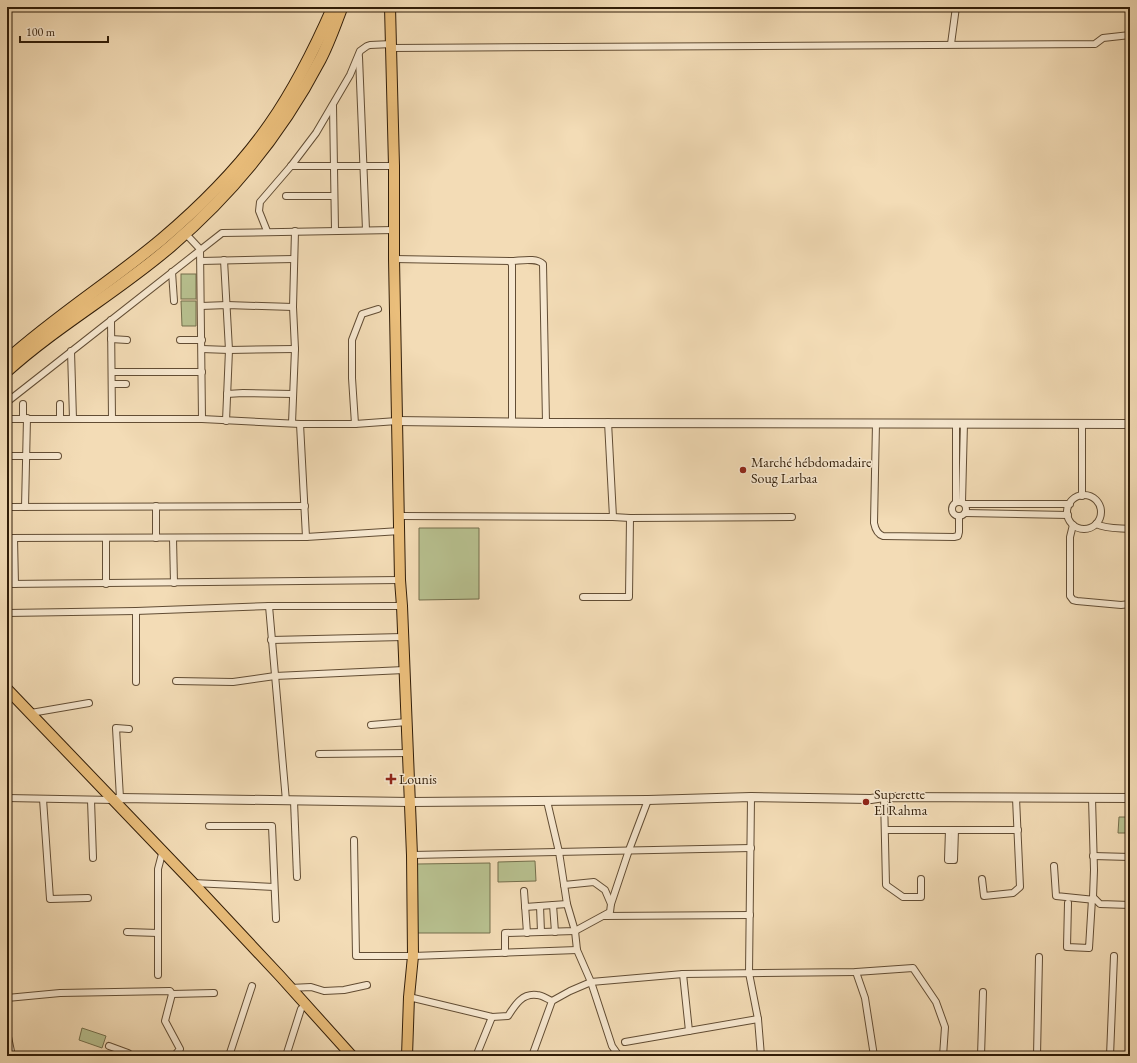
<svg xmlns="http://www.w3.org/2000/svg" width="1137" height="1063" viewBox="0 0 1137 1063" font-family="'EB Garamond',serif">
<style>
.green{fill:#b8c190;stroke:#746f4c}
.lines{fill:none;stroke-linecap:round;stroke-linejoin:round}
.minor-casing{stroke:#624d34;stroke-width:8}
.tertiary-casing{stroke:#624d34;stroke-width:10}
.primary-casing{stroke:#311d08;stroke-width:12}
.trunk-casing{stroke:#311d08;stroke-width:13}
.minor{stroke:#f7e8d0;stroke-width:6}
.tertiary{stroke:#f7e8d0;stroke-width:8}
.primary{stroke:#eabe7b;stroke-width:10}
.trunk{stroke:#eabe7b;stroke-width:11}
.poi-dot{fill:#8f2418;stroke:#f7e8d0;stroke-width:1.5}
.labels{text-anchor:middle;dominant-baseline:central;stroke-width:3;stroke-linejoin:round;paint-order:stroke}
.poi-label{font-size:14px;fill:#311d08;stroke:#f7e8d0;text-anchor:start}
</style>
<rect width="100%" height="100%" fill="#f3dcb6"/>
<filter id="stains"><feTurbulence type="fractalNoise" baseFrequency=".005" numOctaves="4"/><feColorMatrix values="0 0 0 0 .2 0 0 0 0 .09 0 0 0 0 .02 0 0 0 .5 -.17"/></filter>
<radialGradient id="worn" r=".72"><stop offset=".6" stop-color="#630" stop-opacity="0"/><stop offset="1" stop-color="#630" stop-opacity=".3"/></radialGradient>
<g class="green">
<rect x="181" y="274" width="15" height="25"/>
<polygon points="181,301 196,301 196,326 182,326"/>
<polygon points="419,528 479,528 479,599 419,600"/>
<polygon points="1119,817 1130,817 1130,833 1118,833"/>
<polygon points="535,861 536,881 498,882 498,862"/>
<polygon points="490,863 490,933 416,933 417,864"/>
<polygon points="82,1028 106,1036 102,1048 79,1040"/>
</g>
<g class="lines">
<defs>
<g id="minor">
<polyline points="951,44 956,7"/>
<polyline points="392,48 1095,44 1103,38 1130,35"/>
<polyline points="359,57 366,230"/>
<polyline points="333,106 335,230"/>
<polyline points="291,166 394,166"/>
<polyline points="286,196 334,196"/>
<polyline points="267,231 259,211 260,202 291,166 316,133 350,75 360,51 367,46 370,45 392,44"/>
<polyline points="185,233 200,249 202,419"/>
<polyline points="394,259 510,261 512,265 512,422"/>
<polyline points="224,260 229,350 226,421"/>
<polyline points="201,261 294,259"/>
<path d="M 510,261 C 520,261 536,257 543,264 L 546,423"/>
<polyline points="172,272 174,301"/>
<polyline points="201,306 227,305 293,307"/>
<polyline points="111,320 112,419"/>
<polyline points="111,339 127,340"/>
<polyline points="180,340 202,340"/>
<polyline points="202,349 229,350 295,349"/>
<polyline points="71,351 73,419"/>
<polyline points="112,372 202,372"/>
<polyline points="112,384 126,384"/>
<polyline points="227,394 243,393 292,394"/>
<polyline points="7,402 222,233 394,230"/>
<polyline points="23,418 23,404"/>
<polyline points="7,419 202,419 300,424 355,424 397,421"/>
<polyline points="60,419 60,404"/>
<polyline points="608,422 613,517"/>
<polyline points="292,423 295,349 293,307 295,231"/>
<path d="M 876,423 L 874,523 C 875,528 877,534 883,536 L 954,537 L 958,536 L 959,532 L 959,516"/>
<polyline points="300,424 306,537"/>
<polyline points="355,424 352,378 352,340 362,314 378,309"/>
<polyline points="1082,424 1082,496"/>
<polyline points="7,456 58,456"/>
<circle cx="1084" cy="512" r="17"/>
<circle cx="959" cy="509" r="7"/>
<polyline points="956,502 956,423"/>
<polyline points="962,502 964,423"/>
<polyline points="965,504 1070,504"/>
<polyline points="156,506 156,538"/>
<polyline points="7,507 305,506"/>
<polyline points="25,507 27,418"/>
<polyline points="965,513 1068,515"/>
<polyline points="400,516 613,517 630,518 792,517"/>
<path d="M 1096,524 C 1106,529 1119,528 1130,529"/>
<polyline points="1073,525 1070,537 1070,596 1073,600 1077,601 1121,605 1130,604"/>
<polyline points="7,538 306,537 400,531"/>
<polyline points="14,538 15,584"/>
<polyline points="106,538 106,584"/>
<polyline points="173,538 174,583"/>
<polyline points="7,584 400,580"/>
<polyline points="583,597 629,597 630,518"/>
<polyline points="269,606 286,801"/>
<polyline points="7,613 136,611 269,606 402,606"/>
<polyline points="271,640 403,637"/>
<polyline points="176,681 233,682 275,676 404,670"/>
<polyline points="136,682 136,611"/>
<polyline points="31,713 89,703"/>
<polyline points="371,725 407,722"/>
<polyline points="319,754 408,753"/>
<polyline points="751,797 749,973 758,1019 761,1056"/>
<polyline points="884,797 886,885 903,897 921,897 921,879"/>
<polyline points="7,798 114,800"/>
<polyline points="120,798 116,728 129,729"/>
<polyline points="1092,798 1094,870 1093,897 1100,904 1130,905"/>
<polyline points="43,799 50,899 88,898"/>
<polyline points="91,800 93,858"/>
<polyline points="294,801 297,877"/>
<polyline points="547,801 559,852 567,904 575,931 577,950 591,982 612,1046 619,1056"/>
<polyline points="209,826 272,826 276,919"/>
<polyline points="885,830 1018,830"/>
<polyline points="949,830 948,860 954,860 955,830"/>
<polyline points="354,840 356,956 413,956 577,950"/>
<polyline points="412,855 751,848"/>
<polyline points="1093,856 1130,857"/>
<polyline points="1054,866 1056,896 1095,900"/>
<polyline points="982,879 984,896 1013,893 1020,887 1016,798"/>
<polyline points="193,883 274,887"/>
<polyline points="524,891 527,933"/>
<polyline points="1068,903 1067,947 1089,948 1092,899"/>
<polyline points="611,904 629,850 648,800"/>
<polyline points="553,905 555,932"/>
<polyline points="540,906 541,932"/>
<polyline points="525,907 567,904"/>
<polyline points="604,916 750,915"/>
<polyline points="127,932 158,933"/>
<polyline points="505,953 505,933 575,931 610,912 611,904 605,890 594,882 564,885"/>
<polyline points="856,972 865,998 874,1056"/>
<polyline points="683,974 689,1031"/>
<polyline points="158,975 158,869 163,850"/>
<polyline points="290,988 311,987 324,991 344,990 367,985"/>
<polyline points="172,994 165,1021 180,1049 174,1056"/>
<path d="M 409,997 L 492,1017 L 508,1016 C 515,1005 522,993 537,995 C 542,995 547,999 552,1001"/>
<polyline points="7,998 60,993 170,991 172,994 214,993"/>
<polyline points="7,1032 12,1056"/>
<polyline points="625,1042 758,1019"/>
<polyline points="109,1046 128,1053 132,1056"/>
<polyline points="260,1055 262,1056"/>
<polyline points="229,1056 252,986"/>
<polyline points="286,1056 301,1009 306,1004"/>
<polyline points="481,1056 477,1054 492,1017"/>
<polyline points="532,1056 552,1001 570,991 591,982 683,974 856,972 913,968 936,1002 945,1027 943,1056"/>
<polyline points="981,1056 983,992"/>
<polyline points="1037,1056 1039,957"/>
<polyline points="1110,1056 1114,956"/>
</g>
<g id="tertiary">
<polyline points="397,421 546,423 1130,424"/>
<polyline points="114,800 120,798 410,802 648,800 751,797 871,799 884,797 1130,798"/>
</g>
<g id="primary">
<polyline points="390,7 394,166 394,259 400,580 402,606 412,855 413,956 409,997 407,1056"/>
<polyline points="7,689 193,883 280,976 352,1056"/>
</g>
<g id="trunk">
<path d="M 7,360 C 56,316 112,281 162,239 C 202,205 240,167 270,124 C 295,88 315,48 333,7"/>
<path d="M 7,371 C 58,325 119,291 171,246 C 232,194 283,131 320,60 C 329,43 335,25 342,7"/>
</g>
</defs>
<use href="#minor" class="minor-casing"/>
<use href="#tertiary" class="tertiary-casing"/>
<use href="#primary" class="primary-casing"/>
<use href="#trunk" class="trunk-casing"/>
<use href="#minor" class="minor"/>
<use href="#tertiary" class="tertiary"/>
<use href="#primary" class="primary"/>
<use href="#trunk" class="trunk"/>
</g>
<g class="poi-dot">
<circle cx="743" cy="470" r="4"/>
<path d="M389 773h4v4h4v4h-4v4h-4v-4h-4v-4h4z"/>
<circle cx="866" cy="802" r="4"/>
</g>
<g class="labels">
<g class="poi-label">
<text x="751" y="462">Marché hébdomadaire<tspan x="751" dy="16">Soug Larbaa</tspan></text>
<text x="399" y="779">Lounis</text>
<text x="874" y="794">Superette<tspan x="874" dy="16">El Rahma</tspan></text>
</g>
</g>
<rect width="1137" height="1063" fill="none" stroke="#f3dcb6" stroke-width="24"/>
<rect x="8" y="8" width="1121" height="1047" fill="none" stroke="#311d08" stroke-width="2"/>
<rect x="12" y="12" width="1113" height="1039" fill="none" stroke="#311d08"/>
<path d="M20 36v6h88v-6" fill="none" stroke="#311d08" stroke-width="2"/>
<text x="26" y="36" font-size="12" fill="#311d08" stroke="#f7e8d0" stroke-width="3" paint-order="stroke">100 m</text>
<rect width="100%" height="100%" filter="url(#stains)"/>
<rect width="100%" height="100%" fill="url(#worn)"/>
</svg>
